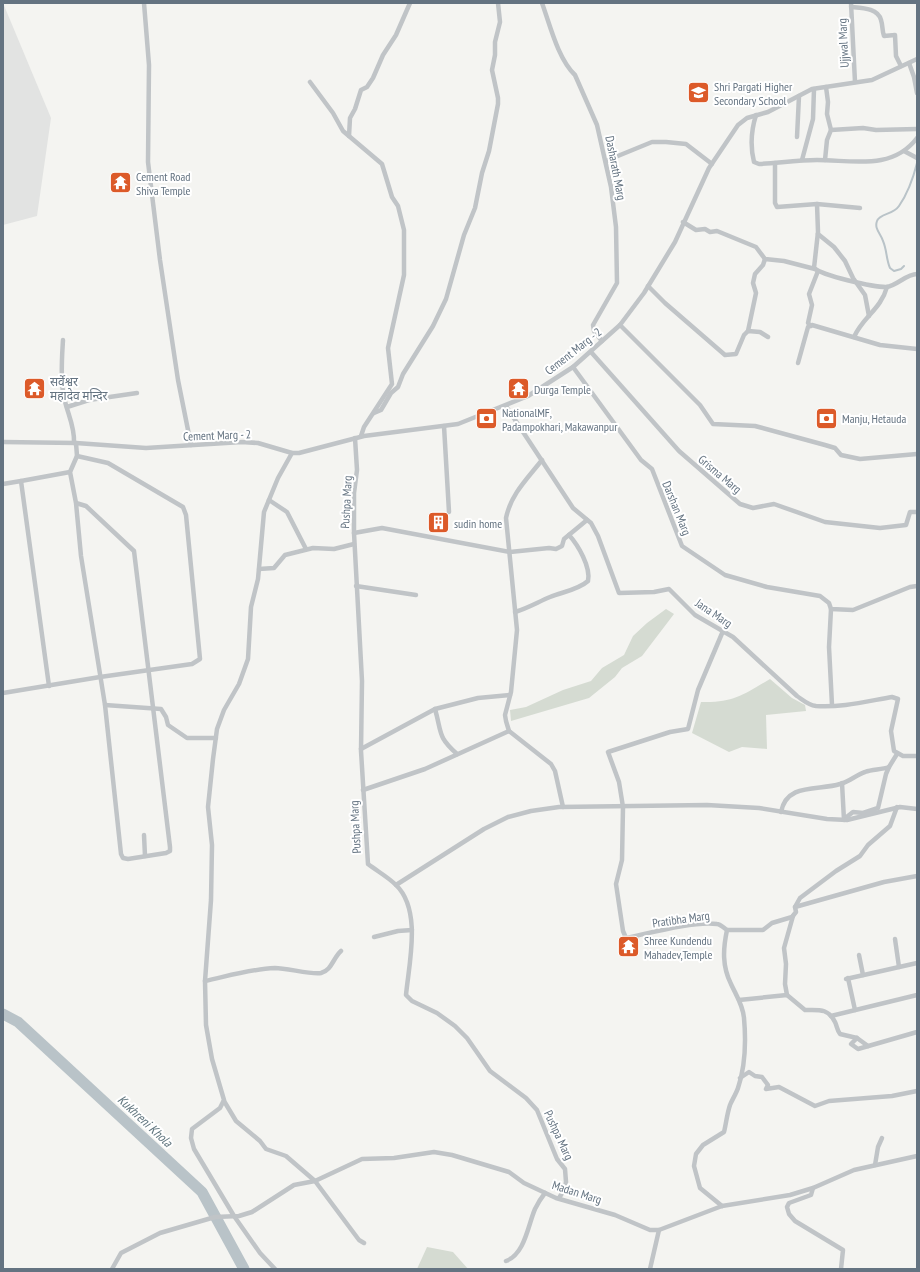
<svg xmlns="http://www.w3.org/2000/svg" width="920" height="1272" viewBox="0 0 920 1272" font-family="'PT Sans Narrow','Noto Sans Devanagari',sans-serif">
<style>
.built{fill:#e2e3e2}
.green{fill:#d5dbd2}
.lines{fill:none;stroke-linecap:round;stroke-linejoin:round}
.stream{stroke:#b9c3c8;stroke-width:2}
.river{stroke:#b9c3c8;stroke-width:11}
.street{stroke:#c0c4c7;stroke-width:4.5}
.labels{text-anchor:middle;dominant-baseline:central;stroke-width:4;stroke-linejoin:round;paint-order:stroke}
.street-label{font-size:12px;fill:#647381;stroke:#fff}
.poi-label{font-size:12px;fill:#647381;stroke:#fff;text-anchor:start}
.water-label{font-size:13px;font-style:italic;fill:#60757e;stroke:#fff}
</style>
<rect width="100%" height="100%" fill="#f4f4f1"/>
<polygon class="built" points="3,3 51,118 37,216 3,225"/>
<g class="green">
<polygon points="666,609 674,614 642,656 622,668 615,677 589,698 511,721 510,710 526,707 563,690 591,681 602,668 624,655 633,636 647,623"/>
<path d="M 770,679 L 792,698 L 805,705 L 806,711 L 766,715 L 767,749 L 742,747 L 729,752 L 692,733 L 701,702 C 733,703 743,695 770,679 Z"/>
<polygon points="427,1247 453,1252 468,1269 417,1269"/>
</g>
<g class="lines">
<path class="stream" d="M 904,266 L 901,269 L 894,271 L 890,268 C 886,259 887,250 883,241 C 881,234 874,229 877,221 C 880,213 893,215 899,206 C 908,193 913,179 917,163"/>
<polyline class="river" points="3,1014 18,1022 202,1192 244,1269"/>
<g class="street">
<polyline points="144,3 149,65 148,162 160,260 178,380 191,445"/>
<path d="M 542,3 C 550,25 558,59 575,75 L 597,125 L 611,187 L 616,227 L 617,283 L 593,325 L 594,331 L 602,341"/>
<polyline points="851,3 855,82"/>
<path d="M 851,7 C 862,8 878,8 881,20 C 883,26 882,31 884,36 L 895,35 L 896,56 L 901,66"/>
<polyline points="909,63 914,77 917,93"/>
<polyline points="310,82 333,113 343,131 382,164 392,197 398,206 404,230 404,275 388,348 392,384 364,427 361,436"/>
<polyline points="826,87 828,102 827,114 831,130"/>
<path d="M 756,115 C 751,131 750,146 754,162 L 759,164 C 778,163 798,160 817,160 C 852,160 892,171 917,138"/>
<polyline points="349,136 350,118 355,109 361,90 367,87 373,78 383,55 396,35 410,3"/>
<polyline points="797,137 799,96"/>
<polyline points="904,151 917,158"/>
<polyline points="802,160 813,119 814,89"/>
<polyline points="825,160 827,140 831,130 863,128 876,130 917,129"/>
<polyline points="606,162 608,160 652,142 666,142 686,144 712,164"/>
<polyline points="775,163 775,203 777,207 817,204 860,208"/>
<path d="M 817,204 L 818,232 L 814,268 C 823,276 873,287 886,287 C 897,286 906,274 917,274"/>
<polyline points="683,222 696,230 705,229 710,232 717,231 756,247 765,259 784,261 815,269"/>
<polyline points="818,234 834,247 845,261 853,278 865,295 869,316"/>
<polyline points="648,286 665,303 725,355 736,354 744,335 748,331 760,332 768,337"/>
<polyline points="620,325 700,405 713,424 755,426 825,445 835,448 841,455 860,459 917,454"/>
<polyline points="811,326 808,323 812,305 809,294 818,271"/>
<polyline points="748,331 756,293 753,283 755,274 763,265 765,259"/>
<path d="M 854,337 C 863,317 881,309 887,287"/>
<path d="M 63,340 C 62,356 60,381 64,397 C 67,413 75,426 74,443"/>
<polyline points="591,352 679,451 740,504 753,508 774,504 825,522 880,528 906,525 910,512 917,512"/>
<polyline points="798,363 808,327 812,325 880,345 917,349"/>
<polyline points="573,367 641,460 652,469 682,546 725,575 767,587 820,596 829,603 831,609 853,610 910,587 917,586"/>
<path d="M 506,406 L 573,508 L 591,523 L 598,536 L 619,593 L 654,592 L 669,589 L 695,615 L 733,637 L 797,696 C 803,700 808,705 816,706 C 840,708 868,701 892,697 L 898,699 L 891,731 L 894,751 L 903,756 L 917,756"/>
<polyline points="67,407 89,400 137,393"/>
<polyline points="374,413 381,410 391,393 398,387 403,374 433,326 446,299 464,235 475,208 482,173 489,151 498,104 498,98 492,70 495,55 495,42 500,22 498,3"/>
<polyline points="444,426 449,512"/>
<path d="M 355,438 L 357,470 L 354,493 L 354,533 L 362,681 L 361,751 L 368,864 C 377,871 388,877 396,885 C 422,910 409,963 406,995 L 412,1001 L 437,1013 L 455,1026 L 467,1038 L 490,1071 L 526,1098 L 537,1110 L 557,1159 L 565,1169 L 566,1182 L 564,1190 L 559,1198"/>
<polyline points="3,442 76,443 146,448 242,442 258,443 292,453 299,453 364,436 458,424 528,396 573,367 620,325 644,293 675,242 709,168 738,125 747,118 768,112 812,89 872,80 917,59"/>
<path d="M 542,460 C 527,479 511,494 506,518 L 517,630 L 511,692 L 505,715 L 506,721 L 509,731 L 551,764 L 555,771 L 563,807"/>
<polyline points="21,481 70,472"/>
<polyline points="3,484 21,481 49,686"/>
<polyline points="269,500 287,512 306,549"/>
<polyline points="76,503 86,506 134,551 170,847 170,851 166,853 128,859 123,858 121,854 105,705 81,556 76,503 70,472 77,456 76,443"/>
<polyline points="354,533 382,528 510,552 549,548 556,549 562,546 564,539 587,520"/>
<polyline points="259,569 274,568 285,555 313,548 334,549 354,544"/>
<polyline points="356,586 416,595"/>
<polyline points="831,609 829,647 832,705"/>
<path d="M 515,612 C 528,608 538,602 550,597 C 562,592 578,590 588,581 C 591,567 578,545 569,535"/>
<polyline points="3,693 100,677 192,664 200,659 186,515 183,507 108,463 77,456"/>
<polyline points="105,705 161,709 166,717 168,725 187,738 216,738"/>
<path d="M 435,709 C 442,733 437,736 457,754"/>
<polyline points="361,749 435,709 478,698 510,695"/>
<polyline points="842,783 844,820"/>
<polyline points="363,790 425,769 509,731"/>
<path d="M 781,812 C 787,782 819,791 840,784 C 849,782 856,775 865,772 C 873,769 881,770 889,767 L 897,754"/>
<polyline points="844,819 853,812 863,813 878,808 886,774 889,767"/>
<polyline points="144,835 145,856"/>
<polyline points="396,885 484,829 508,817 531,811 559,807 707,805 759,808 827,819 847,820 900,807 917,809"/>
<polyline points="795,907 884,882 917,876"/>
<polyline points="727,930 763,930 772,923 792,917 796,912 795,907 800,898 836,871 860,856 868,845 890,826 897,807"/>
<polyline points="374,937 398,931 412,930"/>
<polyline points="895,939 899,967"/>
<polyline points="859,955 863,975"/>
<polyline points="848,978 855,1010"/>
<polyline points="846,979 917,963"/>
<path d="M 205,981 C 228,976 251,969 275,968 C 287,968 312,975 321,973 C 332,970 333,958 341,951"/>
<polyline points="787,995 785,984 786,964 784,948 793,916"/>
<path d="M 739,1000 L 787,995 L 805,1010 C 819,1010 828,1008 835,1022 C 837,1026 837,1030 840,1034 L 857,1038 L 868,1046"/>
<polyline points="831,1016 917,995"/>
<polyline points="857,1038 851,1044 858,1049 917,1032"/>
<polyline points="740,1078 749,1072 755,1076 762,1077 768,1085 766,1089 779,1087 815,1106 829,1101 892,1096 917,1091"/>
<polyline points="224,1101 236,1121 260,1141 266,1149 286,1156 315,1181 359,1240 364,1243"/>
<polyline points="875,1165 878,1147 882,1138"/>
<polyline points="813,1188 811,1195 789,1203 787,1207 789,1214 795,1221 843,1250 841,1269"/>
<path d="M 722,1206 L 700,1188 L 694,1166 L 696,1154 L 703,1145 L 724,1132 C 726,1124 727,1114 730,1105 C 732,1100 736,1094 738,1088 C 745,1067 746,1040 744,1018 C 743,1005 736,995 731,984 C 722,966 723,949 727,930 C 724,928 720,924 717,924 C 693,921 650,933 626,938 L 623,931 L 616,884 L 622,860 L 623,807 L 619,782 L 608,752 L 670,732 L 688,729 L 698,690 L 723,631"/>
<path d="M 506,1261 C 525,1254 528,1225 535,1209 C 538,1203 541,1198 545,1193"/>
<polyline points="112,1269 121,1253 160,1233 215,1217 239,1216 252,1212 294,1185 315,1181 362,1159 394,1158 434,1152 452,1155 509,1172 524,1183 556,1198 615,1215 650,1230 659,1230 722,1206 790,1195 813,1188 854,1170 917,1156"/>
<polyline points="275,1269 260,1253 234,1216 194,1149 191,1138 192,1129 220,1108 224,1100 212,1059 206,1025 205,981 211,900 212,845 208,807 213,759 217,729 224,710 239,684 248,659 251,607 258,579 264,512 278,478 292,453"/>
<polyline points="650,1269 659,1230"/>
</g>
</g>
<defs>
<symbol id="school-square" viewBox="-11 -11 22 22"><rect x="-9" y="-9" width="18" height="18" rx="4" fill="#dc5a29" stroke="#fff"/><path d="M0-5L7-2L0 1L-7-2ZM-4 1L0 2.5L4 1V4Q0 6-4 4Z" fill="#fff"/></symbol>
<symbol id="temple-square" viewBox="-11 -11 22 22"><rect x="-9" y="-9" width="18" height="18" rx="4" fill="#dc5a29" stroke="#fff"/><path d="M0-6L5-2H3V0L6.5 2.5H4V6H1.5V3h-3V6H-4V2.5H-6.5L-3 0V-2H-5Z" fill="#fff"/></symbol>
<symbol id="bank-square" viewBox="-11 -11 22 22"><rect x="-9" y="-9" width="18" height="18" rx="4" fill="#dc5a29" stroke="#fff"/><path d="M-6-4H6V4H-6ZM0-2.3a2.3 2.3 0 1 0 0 4.6a2.3 2.3 0 1 0 0-4.6Z" fill="#fff"/></symbol>
<symbol id="building-square" viewBox="-11 -11 22 22"><rect x="-9" y="-9" width="18" height="18" rx="4" fill="#dc5a29" stroke="#fff"/><path d="M-4-6H4V6H1V3H-1V6H-4ZM-2.5-4.3h1.7v1.8h-1.7ZM.8-4.3h1.7v1.8H.8ZM-2.5-1h1.7V.8h-1.7ZM.8-1h1.7V.8H.8Z" fill="#fff"/></symbol>
</defs>
<g fill-rule="evenodd">
<use href="#school-square" x="686" y="80" width="25" height="25"/>
<use href="#temple-square" x="108" y="170" width="25" height="25"/>
<use href="#temple-square" x="22" y="376" width="25" height="25"/>
<use href="#temple-square" x="506" y="376" width="25" height="25"/>
<use href="#bank-square" x="814" y="406" width="25" height="25"/>
<use href="#bank-square" x="474" y="406" width="25" height="25"/>
<use href="#building-square" x="426" y="510" width="25" height="25"/>
<use href="#temple-square" x="616" y="934" width="25" height="25"/>
</g>
<g class="labels">
<g class="street-label">
<text transform="translate(843 43) rotate(-93)">Ujjwal Marg</text>
<text transform="translate(616 168) rotate(79)">Dasharath Marg</text>
<text transform="translate(573 351) rotate(-38)">Cement Marg - 2</text>
<text transform="translate(217 435) rotate(-2)">Cement Marg - 2</text>
<text transform="translate(720 474) rotate(40)">Grisma Marg</text>
<text transform="translate(346 502) rotate(-87)">Pushpa Marg</text>
<text transform="translate(677 508) rotate(68)">Darshan Marg</text>
<text transform="translate(714 613) rotate(34)">Jana Marg</text>
<text transform="translate(355 827) rotate(-93)">Pushpa Marg</text>
<text transform="translate(681 919) rotate(-8)">Pratibha Marg</text>
<text transform="translate(559 1135) rotate(65)">Pushpa Marg</text>
<text transform="translate(577 1192) rotate(18)">Madan Marg</text>
</g>
<g class="poi-label">
<text x="714" y="86">Shri Pargati Higher<tspan x="714" dy="14">Secondary School</tspan></text>
<text x="136" y="176">Cement Road<tspan x="136" dy="14">Shiva Temple</tspan></text>
<text x="50" y="381">सर्वेश्वर<tspan x="50" dy="14">महादेव मन्दिर</tspan></text>
<text x="534" y="389">Durga Temple</text>
<text x="502" y="412">NationalMF,<tspan x="502" dy="14">Padampokhari, Makawanpur</tspan></text>
<text x="842" y="418">Manju, Hetauda</text>
<text x="454" y="523">sudin home</text>
<text x="644" y="940">Shree Kundendu<tspan x="644" dy="14">Mahadev,Temple</tspan></text>
</g>
<g class="water-label">
<text transform="translate(145 1121) rotate(43)">Kukhreni Khola</text>
</g>
</g>
<rect width="920" height="1272" fill="none" stroke="#647381" stroke-width="8"/>
</svg>
